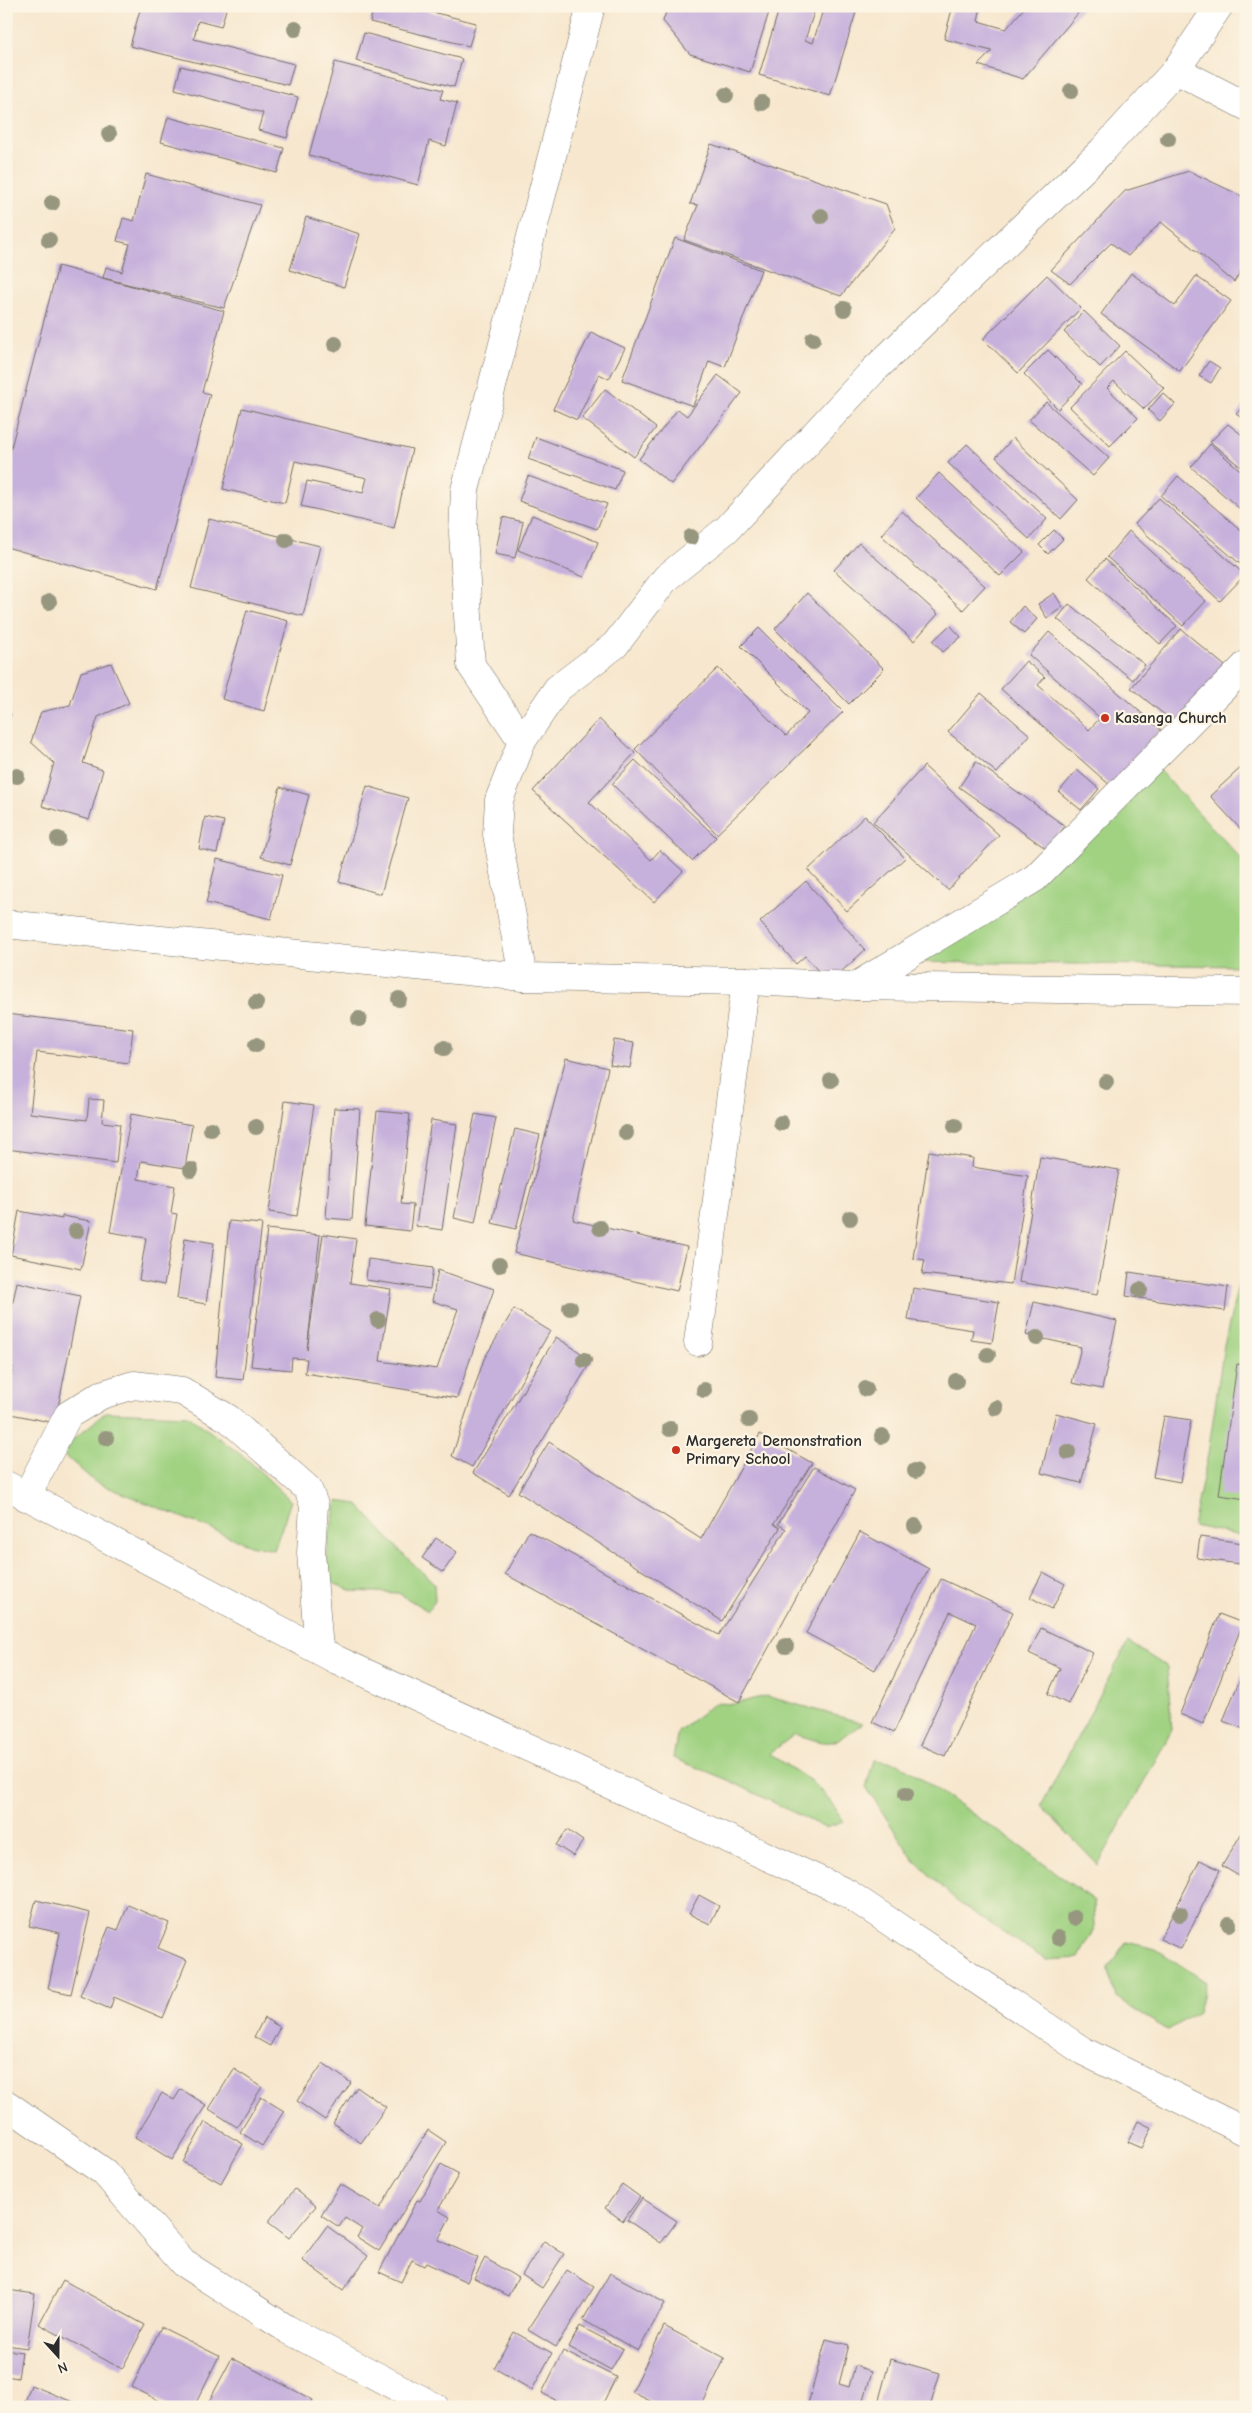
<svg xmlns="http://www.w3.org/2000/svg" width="1252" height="2413" viewBox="0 0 1252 2413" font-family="'Comic Neue',sans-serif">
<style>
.green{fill:#a0d282;stroke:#667e56}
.building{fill:#c6b0dc}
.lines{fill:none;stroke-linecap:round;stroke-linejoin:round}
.minor-casing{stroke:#726d64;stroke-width:29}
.minor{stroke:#fff;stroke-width:28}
.tree{fill:#979780}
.poi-dot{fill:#c8321e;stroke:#fcf5e5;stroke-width:2}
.labels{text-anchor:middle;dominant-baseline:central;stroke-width:4.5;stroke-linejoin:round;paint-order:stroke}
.poi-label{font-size:16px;font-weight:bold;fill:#2b2b2b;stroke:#fcf5e5;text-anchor:start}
</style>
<rect width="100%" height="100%" fill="#fcf5e5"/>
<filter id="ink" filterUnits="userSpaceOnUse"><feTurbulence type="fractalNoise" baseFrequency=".02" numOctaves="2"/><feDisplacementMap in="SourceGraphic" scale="10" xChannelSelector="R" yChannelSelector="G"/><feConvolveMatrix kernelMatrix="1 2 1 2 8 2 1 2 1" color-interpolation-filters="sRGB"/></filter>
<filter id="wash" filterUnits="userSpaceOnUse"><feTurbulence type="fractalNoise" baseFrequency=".0096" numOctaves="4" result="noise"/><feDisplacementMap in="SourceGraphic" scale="20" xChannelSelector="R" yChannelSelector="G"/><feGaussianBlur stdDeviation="1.12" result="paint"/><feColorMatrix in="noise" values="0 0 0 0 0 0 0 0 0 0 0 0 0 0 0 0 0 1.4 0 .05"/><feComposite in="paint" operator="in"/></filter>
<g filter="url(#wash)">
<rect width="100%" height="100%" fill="#f7e7ce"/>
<g class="green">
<polygon points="1150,760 1246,864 1246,966 905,962 1033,885"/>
<polygon points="1245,1256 1246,1256 1246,1537 1193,1526 1208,1454 1224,1345"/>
<polygon points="106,1412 188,1415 248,1460 291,1501 274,1550 250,1545 95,1482 60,1451"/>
<polygon points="337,1501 357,1504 403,1554 434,1583 435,1600 428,1611 398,1593 352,1591 326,1580 328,1540"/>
<polygon points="1128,1642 1167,1667 1172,1730 1098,1865 1041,1806"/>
<path d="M 766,1696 L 863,1723 C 829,1747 834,1746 795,1734 L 769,1754 L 811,1781 L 829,1799 L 844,1822 L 825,1828 L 728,1780 L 673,1758 L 678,1731 L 715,1703 L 734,1704 Z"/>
<polygon points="874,1760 898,1763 1014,1842 1094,1901 1095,1926 1079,1958 1046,1960 959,1903 913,1859 866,1787"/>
<polygon points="1126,1942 1156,1949 1206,1982 1198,2012 1168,2030 1139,2013 1116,1997 1108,1968"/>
</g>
<g id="blocks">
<g class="building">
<polygon points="141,6 227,6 221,27 198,21 194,39 294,64 288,85 130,46"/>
<polygon points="374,6 421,6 420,9 476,23 469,46 370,22"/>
<polygon points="668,6 771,6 750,72 690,54 663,21"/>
<polygon points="780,6 816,6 805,40 813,43 824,6 858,6 830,96 759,75"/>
<polygon points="953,6 981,6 978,21 1006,29 1026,6 1084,6 1023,79 978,65 992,51 944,39"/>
<polygon points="364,33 462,59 454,87 356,61"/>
<polygon points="335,62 443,90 440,99 457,103 446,146 429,141 418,185 309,155"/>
<polygon points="181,66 298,97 287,138 258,130 263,113 175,89"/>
<polygon points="168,117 284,148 277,173 161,142"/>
<polygon points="711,144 886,204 895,228 841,296 684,240 698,205 690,204"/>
<polygon points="1189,171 1246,198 1246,263 1234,282 1161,222 1128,256 1111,243 1070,284 1051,270 1125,191"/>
<polygon points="146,174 260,205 224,308 103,278 106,267 122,272 130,244 117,241 123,218 134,221"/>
<polygon points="306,217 360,234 344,287 290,270"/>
<polygon points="675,238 761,270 725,367 709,361 693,406 622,380"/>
<polygon points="58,266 224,311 202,392 210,394 157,589 6,547 6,467"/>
<polygon points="1131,273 1175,306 1196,276 1231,301 1180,371 1101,314"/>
<polygon points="1047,275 1081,308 1018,373 983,339"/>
<polygon points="1084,311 1120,346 1100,367 1064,332"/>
<polygon points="591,332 625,348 609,379 599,374 577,420 553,409"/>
<polygon points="1048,350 1082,384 1058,409 1024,374"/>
<polygon points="1125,351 1164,388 1144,409 1114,381 1107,388 1138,418 1110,446 1070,407"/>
<polygon points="1209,361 1220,368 1211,383 1199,376"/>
<polygon points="718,375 742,393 671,484 639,459 678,409 687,416"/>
<polygon points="605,389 656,428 634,457 582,418"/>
<polygon points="1163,393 1175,404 1160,421 1148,410"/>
<polygon points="1046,402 1109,458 1093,476 1029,420"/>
<polygon points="1246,403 1246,421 1236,414"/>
<polygon points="242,408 412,449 394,528 301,506 307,481 363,493 367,478 295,461 285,503 223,489"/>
<polygon points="1228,424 1246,438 1246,471 1210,442"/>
<polygon points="536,437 623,470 615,490 528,459"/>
<polygon points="1013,438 1078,500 1061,519 996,457"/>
<polygon points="967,444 1047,519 1029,539 948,463"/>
<polygon points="1210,444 1246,475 1246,514 1191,467"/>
<polygon points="939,473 1024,552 1000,576 916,498"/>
<polygon points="528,476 607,504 597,529 519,501"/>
<polygon points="1178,476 1242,531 1246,527 1246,569 1161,496"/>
<polygon points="1159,498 1245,575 1220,601 1135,524"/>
<polygon points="902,511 985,586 963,610 881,535"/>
<polygon points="532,515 598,542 584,577 518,550"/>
<polygon points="503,517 523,522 515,558 495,554"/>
<polygon points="209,519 320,546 303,616 191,588"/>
<polygon points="1054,530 1063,539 1048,554 1039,545"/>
<polygon points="1129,531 1206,601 1183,626 1107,557"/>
<polygon points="859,543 938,614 914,641 834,570"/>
<polygon points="1105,559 1177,626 1160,644 1088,578"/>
<polygon points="807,593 884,669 849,704 775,629"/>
<polygon points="1054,593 1063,607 1047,618 1038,604"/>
<polygon points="1069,604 1145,665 1133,680 1057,619"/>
<polygon points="1023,606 1037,619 1024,634 1010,622"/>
<polygon points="247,610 288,621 264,711 222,699"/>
<polygon points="950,625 961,637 943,652 933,641"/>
<polygon points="759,628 843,712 717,834 635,749 718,668 786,736 808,713 741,646"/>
<polygon points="1181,629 1225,666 1176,724 1131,688"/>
<polygon points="1049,632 1162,731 1112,787 1001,689 1026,661 1045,677 1038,685 1089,730 1100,718 1029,655"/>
<polygon points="111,663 129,703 98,717 83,763 103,770 89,820 42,806 54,763 31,742 41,712 70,705 81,672"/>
<polygon points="981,693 1030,735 997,773 948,732"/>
<polygon points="6,713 11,714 7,732 6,731"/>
<polygon points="599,719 635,753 589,802 651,860 660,850 683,871 654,902 533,791"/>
<polygon points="635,760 716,837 692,861 612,784"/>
<polygon points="976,762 1065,826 1048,850 959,787"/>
<polygon points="1246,763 1246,835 1210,796"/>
<polygon points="924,766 999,835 948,890 873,822"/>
<polygon points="1077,770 1099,789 1081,810 1059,792"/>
<polygon points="367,786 408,798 381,894 339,882"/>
<polygon points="280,787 309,795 290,865 261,857"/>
<polygon points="865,816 905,858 847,911 808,870"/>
<polygon points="205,817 224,821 217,853 199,849"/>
<polygon points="217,859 282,875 271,919 206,903"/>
<polygon points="806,881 865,950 829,983 805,956 796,964 760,922"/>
<polygon points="6,1014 133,1029 129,1063 37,1052 30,1113 87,1120 89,1099 104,1100 102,1122 120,1124 116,1163 6,1149"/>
<polygon points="614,1040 634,1043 630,1068 610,1065"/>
<polygon points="566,1058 608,1068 573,1220 687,1247 677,1291 514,1253"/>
<polygon points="285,1101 314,1105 297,1216 269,1212"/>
<polygon points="334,1108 360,1109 352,1220 326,1218"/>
<polygon points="377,1111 410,1114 401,1204 413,1205 410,1231 365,1226"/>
<polygon points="131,1114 192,1125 185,1168 141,1161 138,1179 175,1186 171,1213 177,1214 164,1285 139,1280 146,1238 110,1232"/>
<polygon points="475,1114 496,1118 475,1223 454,1218"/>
<polygon points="431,1120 457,1124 442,1230 416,1226"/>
<polygon points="515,1129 540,1135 516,1229 492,1223"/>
<polygon points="929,1151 973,1158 972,1167 1028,1176 1011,1284 922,1274 925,1260 913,1258"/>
<polygon points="1040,1157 1119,1170 1097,1295 1019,1282"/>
<polygon points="19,1211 62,1219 62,1216 91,1221 81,1269 11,1255"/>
<polygon points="229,1221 262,1224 243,1380 215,1377"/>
<polygon points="267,1229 320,1235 307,1350 323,1234 356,1239 350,1283 391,1289 380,1361 437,1369 458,1309 432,1301 438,1270 494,1289 457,1398 305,1373 307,1359 292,1358 291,1370 251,1366"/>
<polygon points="185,1238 214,1243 206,1304 177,1299"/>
<polygon points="368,1259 433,1268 430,1289 366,1280"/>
<polygon points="1129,1272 1228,1287 1225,1311 1126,1296"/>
<polygon points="17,1282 80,1296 55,1423 6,1413 6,1383 9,1384 13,1367 6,1366 6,1335"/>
<polygon points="913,1288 999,1302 992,1343 971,1340 973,1330 908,1320"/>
<polygon points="1034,1302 1117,1321 1102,1389 1072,1383 1081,1347 1026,1335"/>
<polygon points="514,1309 550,1331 472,1467 452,1456 484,1359"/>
<polygon points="556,1337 592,1360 509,1495 473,1473"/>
<polygon points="1237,1364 1246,1365 1246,1499 1219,1495"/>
<polygon points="1056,1413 1097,1424 1081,1483 1041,1473"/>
<polygon points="1164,1416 1191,1420 1180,1482 1153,1477"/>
<polygon points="760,1434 812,1463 774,1524 780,1528 722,1621 518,1492 549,1442 701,1539"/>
<polygon points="814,1467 855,1490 739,1702 505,1574 529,1531 719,1635 786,1529 778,1524"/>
<polygon points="860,1532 929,1569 875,1670 806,1633"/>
<polygon points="1200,1537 1243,1543 1239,1564 1197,1558"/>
<polygon points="436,1538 457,1552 443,1572 422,1558"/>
<polygon points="1043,1572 1065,1584 1052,1609 1030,1597"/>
<polygon points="941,1579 1013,1612 945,1756 920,1745 976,1624 950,1612 894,1732 872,1722"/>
<polygon points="1219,1614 1243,1623 1203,1724 1180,1714"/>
<polygon points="1041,1628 1093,1653 1068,1704 1048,1694 1060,1668 1029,1653"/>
<polygon points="1246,1664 1246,1725 1244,1729 1223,1721"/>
<polygon points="1246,1826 1246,1880 1222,1866"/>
<polygon points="567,1830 583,1841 573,1856 556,1845"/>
<polygon points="1200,1860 1220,1870 1181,1949 1160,1939"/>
<polygon points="699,1895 719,1906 710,1924 689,1914"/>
<polygon points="36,1900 90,1913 71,1994 48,1989 60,1933 29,1926"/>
<polygon points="128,1905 169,1923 158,1948 187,1960 163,2018 114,1997 110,2009 80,1996 109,1927 118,1930"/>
<polygon points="264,2018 280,2027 270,2046 254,2037"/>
<polygon points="323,2063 351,2083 325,2120 297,2101"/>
<polygon points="234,2069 262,2087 237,2127 209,2109"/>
<polygon points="357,2087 386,2107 361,2143 333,2123"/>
<polygon points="181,2089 206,2105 172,2160 135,2137 162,2093 174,2100"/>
<polygon points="261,2097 284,2111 262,2146 240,2132"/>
<polygon points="1138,2121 1152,2128 1142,2148 1128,2142"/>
<polygon points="205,2122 243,2144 221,2183 183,2162"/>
<polygon points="428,2130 446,2142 379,2251 357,2237 362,2229 345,2218 339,2227 321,2215 340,2184 380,2208"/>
<polygon points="441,2164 459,2174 438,2210 450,2217 438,2240 478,2258 467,2282 426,2263 424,2266 412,2260 401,2282 379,2272 417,2200 420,2201"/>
<polygon points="622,2184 640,2197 623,2221 605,2208"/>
<polygon points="295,2189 316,2206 289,2238 268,2222"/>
<polygon points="642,2198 677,2221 661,2243 627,2220"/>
<polygon points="327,2226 368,2256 343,2290 302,2260"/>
<polygon points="544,2241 564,2254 542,2288 522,2275"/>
<polygon points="485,2258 518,2278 508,2296 474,2278"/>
<polygon points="567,2270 594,2287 556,2347 528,2330"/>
<polygon points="610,2273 665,2303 638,2351 583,2320"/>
<polygon points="63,2280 145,2325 122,2369 39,2324"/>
<polygon points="7,2290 35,2294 27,2348 6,2345"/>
<polygon points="580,2326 623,2349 611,2370 569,2347"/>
<polygon points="664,2326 725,2358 701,2407 662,2407 632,2392"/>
<polygon points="161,2327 219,2356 194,2407 172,2407 132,2387"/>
<polygon points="514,2332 552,2353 532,2390 494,2368"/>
<polygon points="826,2339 849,2345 839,2384 849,2387 855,2366 872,2371 862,2407 818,2407 808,2404"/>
<polygon points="6,2350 22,2352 18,2378 6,2376"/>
<polygon points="563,2351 616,2377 601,2407 569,2407 542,2393"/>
<polygon points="232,2358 313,2400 309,2407 206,2407"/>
<polygon points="890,2359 940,2373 930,2407 877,2407"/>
<polygon points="31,2385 85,2407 23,2407"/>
</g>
</g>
</g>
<g filter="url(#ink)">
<use href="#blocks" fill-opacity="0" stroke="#726d64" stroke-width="1"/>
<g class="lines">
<defs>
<g id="minor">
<polyline points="1176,70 1246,106"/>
<polyline points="522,741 471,665 463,533 465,490 591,6"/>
<polyline points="6,924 523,977 746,981 856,986 1246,992"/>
<polyline points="523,977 497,834 499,800 522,741 557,689 615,645 666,578 727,529 873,371 1102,151 1176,70 1219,6"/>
<polyline points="856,986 1035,878 1246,665"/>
<polyline points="698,1342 746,981"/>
<polyline points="6,1485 337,1660 847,1893 1083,2051 1246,2132"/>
<polyline points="26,1497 68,1415 101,1395 134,1385 182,1391 229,1419 308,1489 314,1505 311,1553 319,1650"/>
<polyline points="6,2104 104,2172 183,2263 287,2329 435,2407"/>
</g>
</defs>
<use href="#minor" class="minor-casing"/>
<use href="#minor" class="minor"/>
</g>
<g class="tree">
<circle cx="295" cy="29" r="8"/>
<circle cx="1071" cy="91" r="8"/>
<circle cx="726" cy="95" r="8"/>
<circle cx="762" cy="103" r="8"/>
<circle cx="109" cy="134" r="8"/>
<circle cx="1168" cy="139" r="8"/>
<circle cx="52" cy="203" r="8"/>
<circle cx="821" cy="216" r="8"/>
<circle cx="49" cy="240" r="8"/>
<circle cx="844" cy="309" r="8"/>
<circle cx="813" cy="339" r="8"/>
<circle cx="335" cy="344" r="8"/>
<circle cx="691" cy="537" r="8"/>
<circle cx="286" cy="540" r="8"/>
<circle cx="49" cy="602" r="8"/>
<circle cx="17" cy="776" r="8"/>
<circle cx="58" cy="839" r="8"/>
<circle cx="399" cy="999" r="8"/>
<circle cx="256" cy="1003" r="8"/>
<circle cx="359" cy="1019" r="8"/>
<circle cx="256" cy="1045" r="8"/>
<circle cx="444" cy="1048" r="8"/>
<circle cx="831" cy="1080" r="8"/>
<circle cx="1106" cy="1082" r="8"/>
<circle cx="781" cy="1123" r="8"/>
<circle cx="955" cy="1126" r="8"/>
<circle cx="256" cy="1127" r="8"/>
<circle cx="211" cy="1129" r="8"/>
<circle cx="626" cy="1133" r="8"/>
<circle cx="191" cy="1170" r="8"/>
<circle cx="850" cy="1218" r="8"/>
<circle cx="600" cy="1228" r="8"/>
<circle cx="76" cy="1231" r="8"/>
<circle cx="499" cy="1265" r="8"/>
<circle cx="1140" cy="1290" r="8"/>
<circle cx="570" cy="1308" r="8"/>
<circle cx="378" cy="1320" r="8"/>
<circle cx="1037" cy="1338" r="8"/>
<circle cx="988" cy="1355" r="8"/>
<circle cx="584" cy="1360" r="8"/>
<circle cx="956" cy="1381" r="8"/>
<circle cx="866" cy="1389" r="8"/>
<circle cx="704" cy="1390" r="8"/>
<circle cx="996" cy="1408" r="8"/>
<circle cx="749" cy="1420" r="8"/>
<circle cx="670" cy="1429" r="8"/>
<circle cx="882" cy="1436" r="8"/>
<circle cx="106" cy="1438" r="8"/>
<circle cx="1068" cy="1452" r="8"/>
<circle cx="915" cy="1471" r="8"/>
<circle cx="915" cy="1526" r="8"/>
<circle cx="786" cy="1646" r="8"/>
<circle cx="906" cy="1794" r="8"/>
<circle cx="1180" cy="1914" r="8"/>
<circle cx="1074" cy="1918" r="8"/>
<circle cx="1229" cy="1924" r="8"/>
<circle cx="1058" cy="1938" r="8"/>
</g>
</g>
<g class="poi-dot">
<circle cx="1105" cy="718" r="5"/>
<circle cx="676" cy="1450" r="5"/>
</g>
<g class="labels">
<g class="poi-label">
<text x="1115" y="718">Kasanga Church</text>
<text x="686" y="1441">Margereta Demonstration<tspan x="686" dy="18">Primary School</tspan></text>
</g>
</g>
<rect width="1252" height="2413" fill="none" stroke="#fcf5e5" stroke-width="25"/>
<g transform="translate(58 2356) rotate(159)" stroke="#fcf5e5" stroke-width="4" paint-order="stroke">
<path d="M0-4L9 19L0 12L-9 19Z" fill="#2b2b2b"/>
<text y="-8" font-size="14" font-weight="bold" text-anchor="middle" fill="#2b2b2b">N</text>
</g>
</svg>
